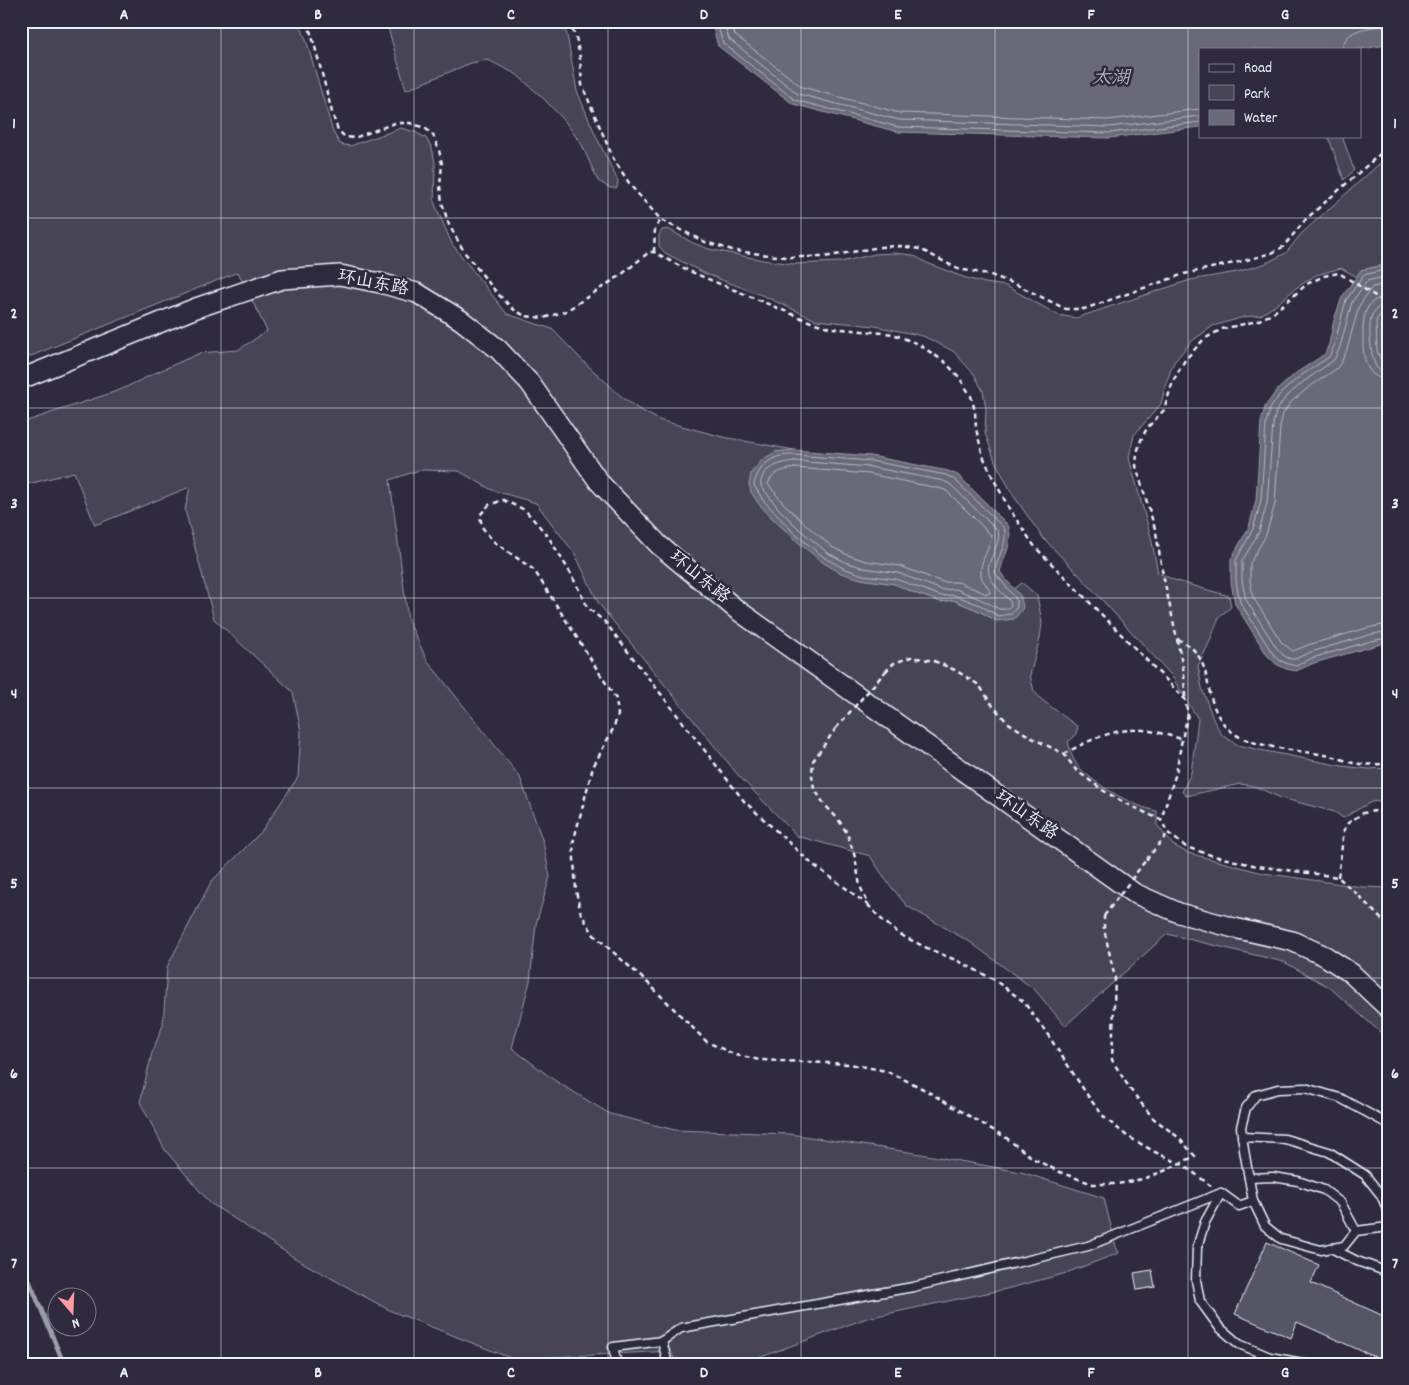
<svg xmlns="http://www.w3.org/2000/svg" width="1409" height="1385" viewBox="0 0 1409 1385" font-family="Dekko,'LXGW WenKai TC',sans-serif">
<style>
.green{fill:#464455;stroke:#979aa6}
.water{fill:#696978;stroke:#9c9fab}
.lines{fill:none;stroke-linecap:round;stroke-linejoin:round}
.shore{stroke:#b5bbc5;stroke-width:1}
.stream{stroke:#9c9fab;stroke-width:4.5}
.building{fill:#575565;stroke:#e8f1f8}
.service-casing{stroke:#e8f1f8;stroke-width:11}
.tertiary-casing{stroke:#e8f1f8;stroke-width:22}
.path{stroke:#e8f1f8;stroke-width:2.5;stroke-dasharray:5 4;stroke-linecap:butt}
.service{stroke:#2f2a3d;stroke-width:8}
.tertiary{stroke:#2f2a3d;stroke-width:19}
.path-bridge{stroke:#e8f1f8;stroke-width:2.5;stroke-dasharray:5 4;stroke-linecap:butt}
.grid{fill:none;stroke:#e8f1f8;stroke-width:1;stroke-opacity:0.55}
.labels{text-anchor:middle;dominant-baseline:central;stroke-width:5;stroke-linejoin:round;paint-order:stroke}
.street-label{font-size:18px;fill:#e8f1f8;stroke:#2f2a3d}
.water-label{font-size:19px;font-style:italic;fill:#afb4be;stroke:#2f2a3d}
.neatline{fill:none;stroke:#e8f1f8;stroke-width:2}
.grid-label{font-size:16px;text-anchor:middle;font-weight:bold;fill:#e8f1f8}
</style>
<rect width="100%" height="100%" fill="#2f2a3d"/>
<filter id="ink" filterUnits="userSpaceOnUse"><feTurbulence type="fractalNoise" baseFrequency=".02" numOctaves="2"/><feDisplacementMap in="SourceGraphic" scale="10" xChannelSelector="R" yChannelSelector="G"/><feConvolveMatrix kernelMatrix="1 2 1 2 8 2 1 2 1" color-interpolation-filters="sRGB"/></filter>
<g filter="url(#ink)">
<g class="green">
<path d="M 21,21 L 299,21 L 307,43 L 333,132 L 340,144 L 350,146 L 401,128 L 415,132 L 426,138 L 432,148 L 435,163 L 434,202 L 452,244 L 507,314 L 552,329 L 582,360 L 622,397 L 637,408 L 659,420 L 723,437 L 794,450 L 775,452 L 758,503 L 792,537 L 861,579 L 895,584 L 917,594 L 941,602 L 953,600 L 977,610 L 998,621 L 1021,597 L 1014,589 L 1022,583 L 1037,595 L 1042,623 L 1040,638 L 1030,675 L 1034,691 L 1042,700 L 1078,727 L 1075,736 L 1068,742 C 1070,748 1071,755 1074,760 C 1086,781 1134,807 1157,811 L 1157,825 L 1173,845 L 1188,853 L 1263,873 L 1362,887 L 1388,888 L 1388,1039 L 1329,987 L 1284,962 L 1167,934 L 1065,1026 L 1035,990 L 970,942 L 907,906 L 888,883 L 870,856 L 797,836 L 738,775 L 599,604 L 575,554 L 536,503 L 492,490 L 459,471 L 419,470 L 390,480 L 408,620 L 427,660 L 520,777 L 543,842 L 550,877 L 536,924 L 530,981 L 512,1048 L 554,1080 L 610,1114 L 675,1130 L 790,1134 L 921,1154 L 1021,1172 L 1104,1198 L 1116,1247 L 1119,1253 L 1063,1274 L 1006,1289 L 867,1318 L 742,1364 L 676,1364 L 671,1351 L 513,1359 L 391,1311 L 298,1260 L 210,1203 L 165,1150 L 140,1102 L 152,1053 L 163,1025 L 167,967 L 211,882 L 261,832 L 298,777 L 301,732 L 293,692 L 214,619 L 185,510 L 190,487 L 95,525 L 74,472 L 21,486 L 21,423 L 120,390 L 155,373 L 200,353 L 238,350 L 267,331 L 238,272 L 21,360 Z"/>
<polygon points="386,21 561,21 567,35 577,91 596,136 618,181 617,188 610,188 598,181 582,145 564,120 543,98 516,74 488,60 471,63 406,90"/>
<polygon points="1328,136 1342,136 1354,170 1344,180"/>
<polygon points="1388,156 1388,261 1385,265 1361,270 1357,277 1341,268 1316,275 1296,288 1276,305 1261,315 1244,317 1213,326 1192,341 1174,362 1166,383 1161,404 1134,435 1129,458 1151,537 1158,573 1177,581 1229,596 1231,607 1219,617 1210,641 1198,666 1202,688 1213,719 1222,735 1238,745 1260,750 1342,766 1369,769 1388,768 1388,800 1371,802 1343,818 1335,812 1281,798 1254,786 1240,784 1186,796 1182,792 1191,773 1198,719 1171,675 1080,576 1043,538 1013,495 995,461 985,433 986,409 983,391 974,374 953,351 923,336 875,326 816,320 764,296 706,274 665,253 659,246 659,235 662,230 668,229 693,243 709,249 763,260 794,264 841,262 875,254 894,253 913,255 927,263 963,277 985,283 1006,286 1058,315 1076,318 1190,280 1237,272 1264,264 1286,253 1301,234"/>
</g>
<g class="water">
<polygon points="711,21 1388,21 1388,45 1360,49 1200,49 1200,127 1109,138 898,132 793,104 718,46"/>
<polygon points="1388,261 1388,313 1381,321 1382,350 1388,368 1388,642 1314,663 1296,671 1286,669 1276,664 1267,655 1235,604 1231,582 1231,559 1249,527 1256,500 1261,422 1265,407 1276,391 1296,373 1325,354 1329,344 1334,320 1342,297 1361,270 1385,265"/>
<path d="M 794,450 L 871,456 L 948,471 L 958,475 L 1008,525 C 1014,543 1004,555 1000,572 L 1021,597 L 1023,608 L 1014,619 L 997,621 L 977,610 L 953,600 L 941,602 L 917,594 L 895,584 L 861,579 L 841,573 L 822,562 L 792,537 L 770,516 L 758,503 L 751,492 L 749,484 L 751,473 L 762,460 L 775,452 Z"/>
</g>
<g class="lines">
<g class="shore">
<polyline points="716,21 723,43 795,100 898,127 1109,133 1200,122"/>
<polyline points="723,21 729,39 798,94 899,120 1109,127 1200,116"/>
<polyline points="731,21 735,35 802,87 900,113 1108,120 1200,109"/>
<path d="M 1342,49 C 1345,28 1370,27 1388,26"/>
<polyline points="1388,269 1364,275 1346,300 1334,346 1329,357 1299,377 1280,394 1270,409 1266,423 1261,501 1253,529 1236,560 1236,581 1240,602 1271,651 1279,660 1288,664 1296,666 1312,658 1371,641 1388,638"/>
<polyline points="1388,276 1367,281 1352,302 1340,347 1334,360 1303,382 1285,398 1276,412 1273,424 1267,503 1259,532 1242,561 1242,581 1246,600 1276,647 1283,655 1290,659 1295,659 1311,652 1369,635 1388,631"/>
<polyline points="1388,284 1372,287 1359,306 1347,349 1341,363 1336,369 1308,388 1290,403 1283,414 1280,426 1275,504 1266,535 1250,563 1250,580 1253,597 1282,643 1293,651 1308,645 1367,628 1388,624"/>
<path d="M 1388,297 C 1363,298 1363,319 1363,338 C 1363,349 1363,362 1371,372 C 1375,377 1381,379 1388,379"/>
<path d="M 1388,304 C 1380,305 1373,310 1371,318 C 1368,327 1371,361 1377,368 C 1380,371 1384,372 1388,372"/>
<polyline points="1388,310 1382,312 1376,321 1377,351 1382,363 1388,366"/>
<path d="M 794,455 L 871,461 L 946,475 L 955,480 L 1004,528 C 1009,543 996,558 995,573 L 1016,599 L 1017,607 L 1011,614 L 998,616 L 980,605 L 954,595 L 941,596 L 896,579 L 863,575 L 843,568 L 825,558 L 795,534 L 763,500 L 754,485 C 756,473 765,461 777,457 C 782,455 789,455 794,455 Z"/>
<path d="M 794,461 L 870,467 L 944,481 L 951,485 L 998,531 C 1002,546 983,563 990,577 C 994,586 1004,594 1010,601 L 1011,605 L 1008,609 L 999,609 L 982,600 L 956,589 L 942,590 L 898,573 L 864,568 L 845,562 L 828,553 L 799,529 L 778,508 L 761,486 C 759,468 780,463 794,461 Z"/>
<path d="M 795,468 L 869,474 L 942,489 L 947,491 L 991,535 C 991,549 979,560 981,575 C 982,582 989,586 990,593 L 987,594 L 958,582 L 942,582 L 900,566 L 866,561 L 848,555 L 832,547 L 804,523 L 783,503 L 768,484 C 772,472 783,470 795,468 Z"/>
</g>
<polyline class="stream" points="21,1261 64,1364"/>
</g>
<g class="building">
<polygon points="1267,1242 1319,1265 1311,1283 1388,1318 1388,1363 1297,1322 1291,1338 1235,1314"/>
<polygon points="1152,1270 1155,1287 1137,1290 1134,1273"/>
</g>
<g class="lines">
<defs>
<g id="service">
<polyline points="1388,1124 1340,1098 1305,1088 1278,1089 1256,1095 1246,1108 1241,1127 1244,1150 1253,1201 1265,1226 1281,1239 1321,1250 1344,1246 1356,1231 1388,1227"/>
<polyline points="1242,1137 1285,1139 1329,1152 1365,1175 1381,1195 1388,1211"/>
<polyline points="1249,1178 1273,1177 1298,1181 1324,1190 1341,1203 1356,1231"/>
<polyline points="1221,1193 1205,1222 1197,1247 1196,1280 1200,1301 1219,1327 1239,1344 1270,1357 1308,1364"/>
<polyline points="1331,1248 1357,1261 1388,1272"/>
<polyline points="662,1341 668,1364"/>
<polyline points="617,1364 613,1347 662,1341 681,1328 913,1287 1088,1246 1221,1193 1239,1206 1253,1201"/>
</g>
<polyline id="tertiary" points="21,379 196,308 282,279 340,275 380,283 417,293 461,320 498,349 530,383 599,482 659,545 736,609 1134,893 1179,913 1234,928 1292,941 1325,956 1351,973 1388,1008"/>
</defs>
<use href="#service" class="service-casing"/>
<use href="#tertiary" class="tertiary-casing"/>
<g class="path">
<polyline points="307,21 314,43 333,116 338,130 345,137 354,138 395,123 410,123 425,128 433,135 439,150 442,164 440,186 442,203 449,225 465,253 497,293 513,309 525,316 544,318 566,311 621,275 649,252 654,252 689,271 811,322 832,328 893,334 918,344 945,362 959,377 971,396 975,411 976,429 983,456 993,478 1010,510 1035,547 1185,699 1188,714 1182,739 1176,773 1161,820"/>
<polyline points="568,21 576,37 580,58 582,85 613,158 631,186 661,220 705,242 736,251 785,257 824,257 880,247 900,246 920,249 958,269 988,274 1015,284 1066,309 1084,309 1184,274 1243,261 1272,253 1283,247 1306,219 1388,147"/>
<polyline points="654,252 655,228 661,220"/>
<path d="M 1177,639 C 1214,654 1202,689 1219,717 C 1224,726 1234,735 1244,739 C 1269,749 1304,751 1331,756 C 1339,758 1346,761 1353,763 C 1363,765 1377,765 1388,763"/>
<polyline points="885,672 894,663 911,657 934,661 955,670 979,685 993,706 1007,722 1032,738 1064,754 1076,770 1104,791 1125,803 1161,820 1168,833 1186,847 1214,856 1257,866 1338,877 1358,895 1388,926"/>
<polyline points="1185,697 1184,673 1177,639 1162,570 1156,532 1136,466 1137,453 1141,440 1147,428 1164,410 1173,381 1185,360 1204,339 1222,329 1257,321 1272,314 1307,284 1324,276 1339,273 1388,304"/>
<polyline points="836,728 813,761 812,776 814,788 824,804 838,819 847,833 855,857 860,886 869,906 880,918 899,934 929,949 958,961 993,979 1023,1001 1046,1032 1090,1099 1105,1118 1127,1136 1155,1152 1185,1166 1211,1186"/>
<path d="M 1064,754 C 1089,740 1114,728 1143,730 C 1156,731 1169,736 1182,739"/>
<polyline points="1146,860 1168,833"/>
<polyline points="1338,877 1344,830 1348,823 1363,813 1388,809"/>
<polyline points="869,906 843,886 812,864 744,801 605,622 588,608 571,574 548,536 525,510 503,500 489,505 480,515 482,527 493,541 534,570 616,699 618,715 613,729 593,767 573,843 576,891 581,914 594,935 649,984 707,1042 736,1055 760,1060 850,1064 886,1071 918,1086 1005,1137 1034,1159 1062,1173 1093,1184 1118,1184 1143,1179 1164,1171 1195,1156 1178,1137 1153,1118 1130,1089 1112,1060 1115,978 1104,929 1104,916"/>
</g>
<use href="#service" class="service"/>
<use href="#tertiary" class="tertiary"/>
<g class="path-bridge">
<polyline points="836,728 885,672"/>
<polyline points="1104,916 1146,860"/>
</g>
</g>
</g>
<path class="grid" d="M 221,21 L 221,1364M 414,21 L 414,1364M 608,21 L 608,1364M 801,21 L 801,1364M 995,21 L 995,1364M 1188,21 L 1188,1364M 21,218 L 1388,218M 21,408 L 1388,408M 21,598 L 1388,598M 21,788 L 1388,788M 21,978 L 1388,978M 21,1168 L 1388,1168"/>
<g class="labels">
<g class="street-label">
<text transform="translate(373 284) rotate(11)">环山东路</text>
<text transform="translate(699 578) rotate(39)">环山东路</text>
<text transform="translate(1026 816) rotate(35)">环山东路</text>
</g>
<g class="water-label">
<text x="1111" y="79">太湖</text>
</g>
</g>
<rect width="1409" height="1385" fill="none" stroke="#2f2a3d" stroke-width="55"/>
<rect x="1199" y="48" width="162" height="90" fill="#2f2a3d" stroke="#797a88"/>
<rect x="1209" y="64" width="25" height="8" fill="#2f2a3d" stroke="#797a88"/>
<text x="1244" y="72" font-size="15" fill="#e8f1f8">Road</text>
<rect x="1209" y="85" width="25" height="15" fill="#464455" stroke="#797a88"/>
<text x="1244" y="98" font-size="15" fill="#e8f1f8">Park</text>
<rect x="1209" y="110" width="25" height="15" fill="#696978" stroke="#797a88"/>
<text x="1244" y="122" font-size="15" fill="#e8f1f8">Water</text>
<g transform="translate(72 1312) rotate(161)"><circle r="24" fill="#2f2a3d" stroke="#797a88"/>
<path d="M0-4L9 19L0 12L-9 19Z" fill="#ff9aa2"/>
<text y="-8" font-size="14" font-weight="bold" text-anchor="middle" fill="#e8f1f8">N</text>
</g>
<rect x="28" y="28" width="1354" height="1330" class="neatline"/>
<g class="grid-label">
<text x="124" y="19">A</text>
<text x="318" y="19">B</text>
<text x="511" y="19">C</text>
<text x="704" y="19">D</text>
<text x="898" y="19">E</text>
<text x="1091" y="19">F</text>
<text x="1285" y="19">G</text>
<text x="14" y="128">1</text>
<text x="1395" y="128">1</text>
<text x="14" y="318">2</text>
<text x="1395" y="318">2</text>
<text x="14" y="508">3</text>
<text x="1395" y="508">3</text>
<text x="14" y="698">4</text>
<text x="1395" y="698">4</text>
<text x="14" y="888">5</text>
<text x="1395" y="888">5</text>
<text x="14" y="1078">6</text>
<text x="1395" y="1078">6</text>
<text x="14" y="1268">7</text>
<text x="1395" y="1268">7</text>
<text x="124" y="1377">A</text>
<text x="318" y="1377">B</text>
<text x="511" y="1377">C</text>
<text x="704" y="1377">D</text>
<text x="898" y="1377">E</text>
<text x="1091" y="1377">F</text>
<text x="1285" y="1377">G</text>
</g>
</svg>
